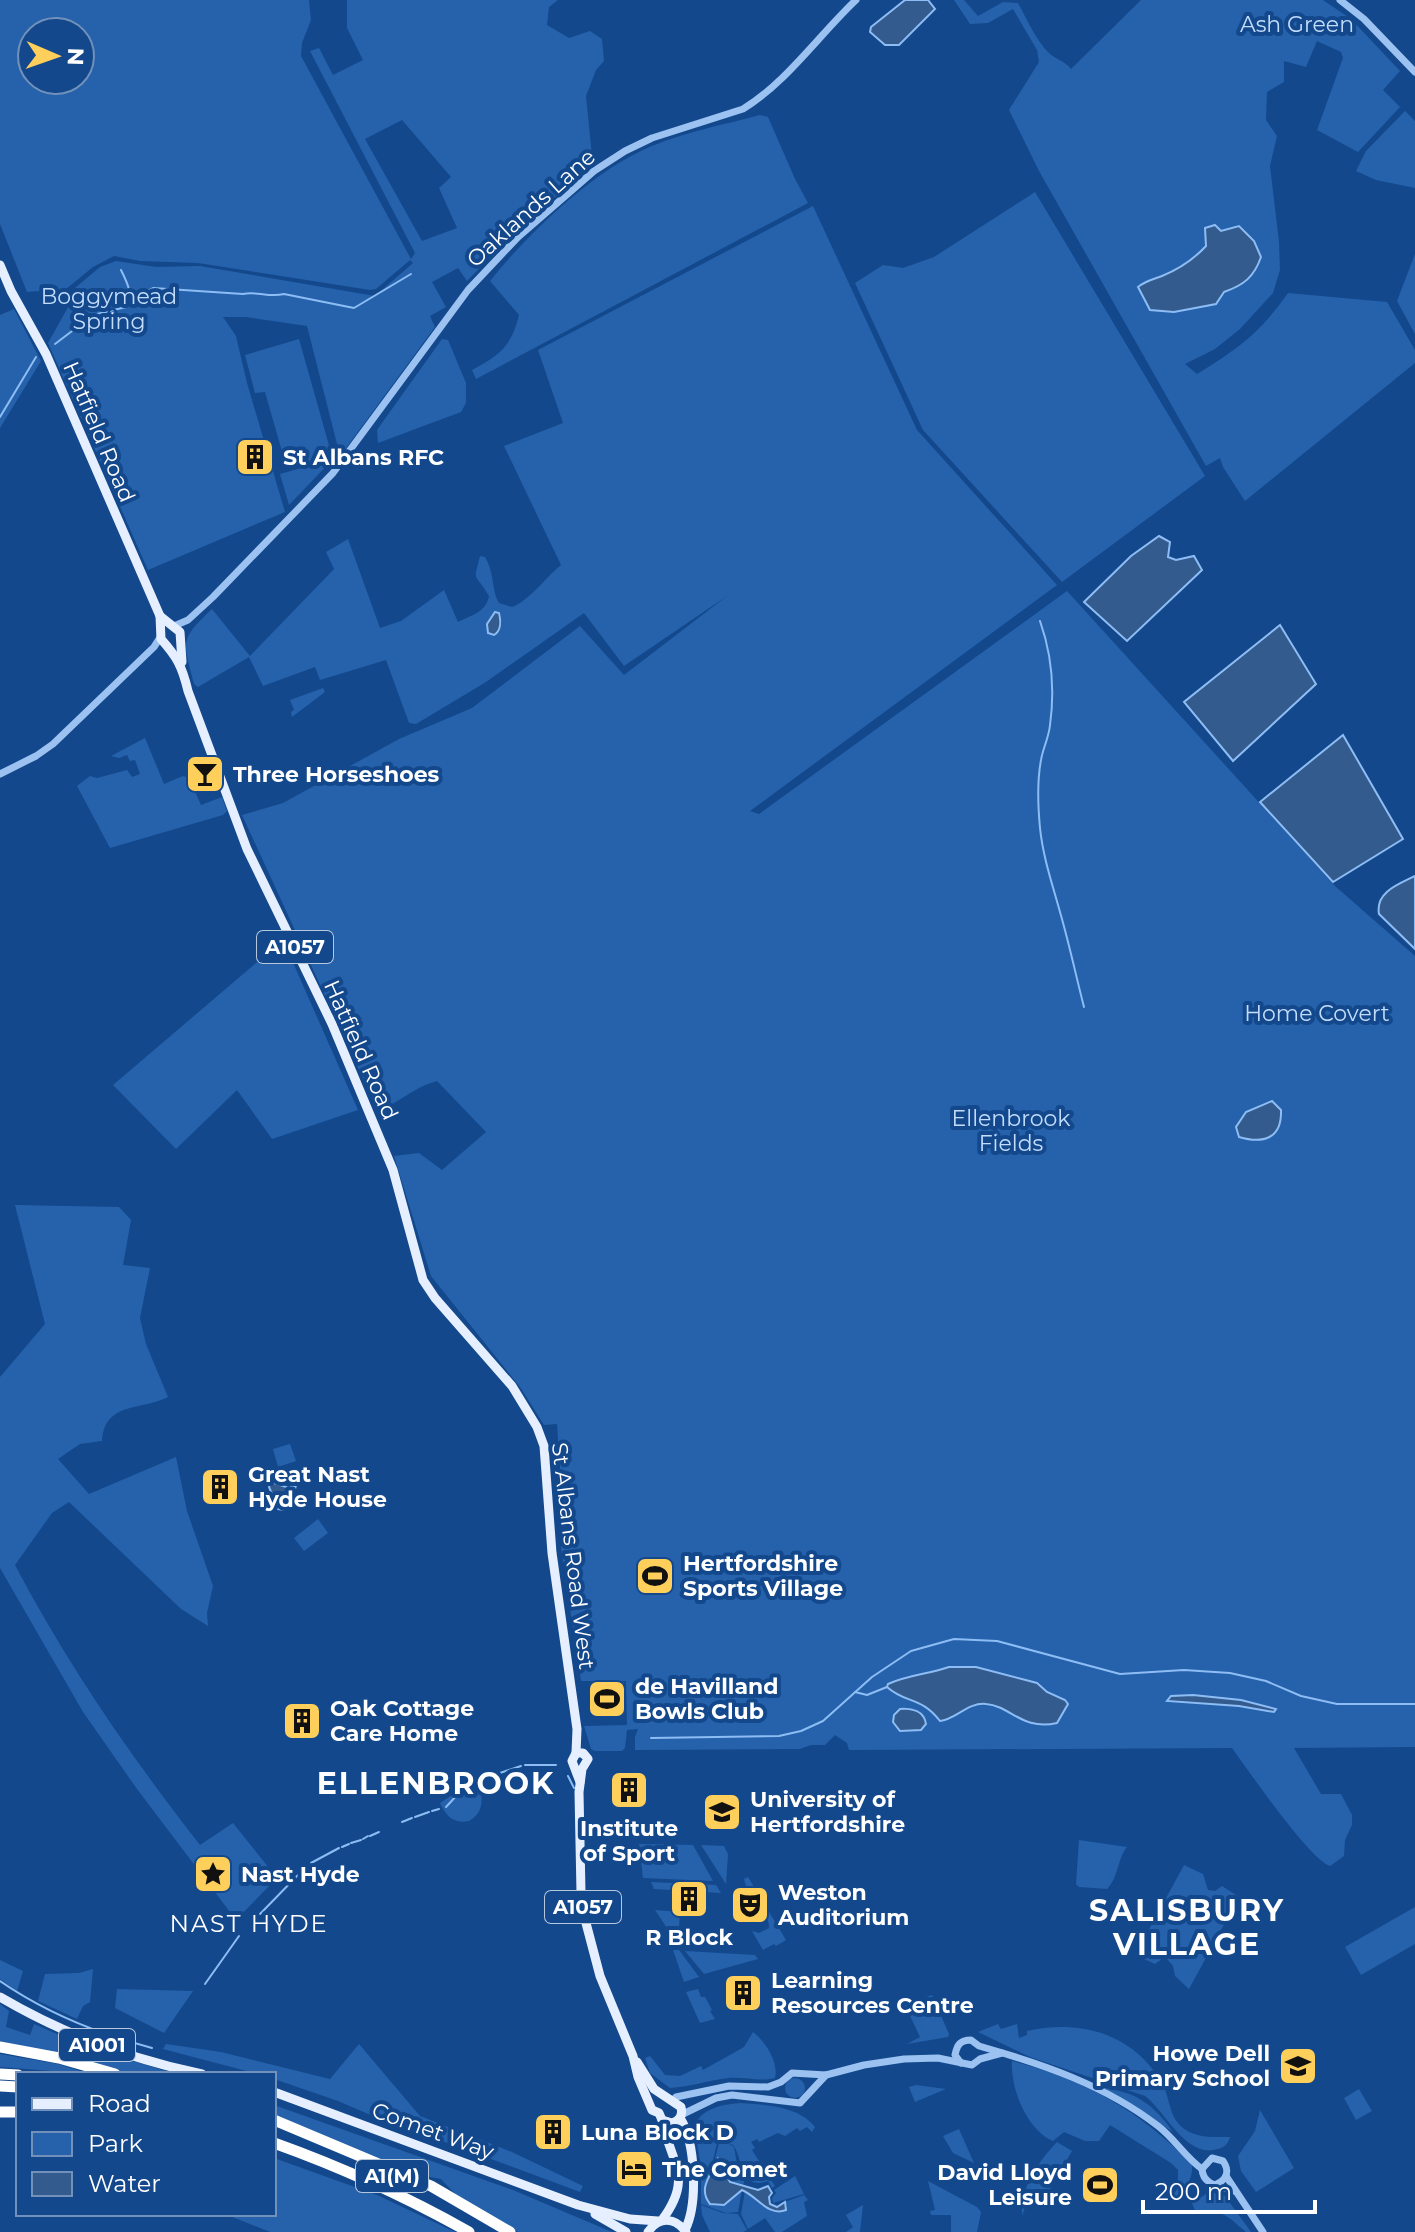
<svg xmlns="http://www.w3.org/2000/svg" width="1415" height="2232" viewBox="0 0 1415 2232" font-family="Montserrat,sans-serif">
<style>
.green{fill:#2562ab;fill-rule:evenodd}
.water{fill:#345b8d;stroke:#8dbdf4;stroke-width:2}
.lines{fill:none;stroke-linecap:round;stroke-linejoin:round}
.stream{stroke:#8dbdf4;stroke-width:2}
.minor{stroke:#9bc2f1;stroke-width:7}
.major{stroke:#e5efff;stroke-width:9}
.highway{stroke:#fff;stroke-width:11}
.labels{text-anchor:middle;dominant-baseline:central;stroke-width:8;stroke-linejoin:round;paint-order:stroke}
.shield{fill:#13488c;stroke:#b8c8dc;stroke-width:2}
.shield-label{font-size:20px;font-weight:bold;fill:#fff}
.park-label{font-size:22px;fill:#c2dcfc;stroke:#13488c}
.street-label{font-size:22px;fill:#fff;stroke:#13488c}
.poi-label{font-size:22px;font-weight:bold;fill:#fff;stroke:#13488c;text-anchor:start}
.neighbourhood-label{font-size:24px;letter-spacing:2px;fill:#fff;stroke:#13488c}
.district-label{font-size:30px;font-weight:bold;letter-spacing:2px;fill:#fff;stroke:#13488c}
</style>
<rect width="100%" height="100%" fill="#13488c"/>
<g class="green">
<path d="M 0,0 L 309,0 L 311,20 L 302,43 L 301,56 L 411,259 L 415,253 L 310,51 L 319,48 L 333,75 L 363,60 L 347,28 L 347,0 L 558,0 L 549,7 L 547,25 L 569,38 L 590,31 L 602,39 L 604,61 L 596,70 L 586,96 L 593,166 L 528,219 L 467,281 L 458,268 L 432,282 L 446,307 L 430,316 L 435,327 L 338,459 L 337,444 L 307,326 L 246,317 L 223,317 L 236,336 L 247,383 L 285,512 L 148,570 L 48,343 L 72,300 L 75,288 L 100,267 L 116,261 L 156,267 L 200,266 L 375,296 L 413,263 L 410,260 L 376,289 L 370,290 L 198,263 L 140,261 L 114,256 L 93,267 L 66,289 L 27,292 L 0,224 ZM 32,32 L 80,32 L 80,80 L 32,80 ZM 402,120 L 451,177 L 439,188 L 457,228 L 422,241 L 365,139 Z"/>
<path d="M 954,0 L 964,0 L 978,16 L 1003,2 L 1018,3 C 1027,19 1036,41 1050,54 C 1057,60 1065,61 1071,69 L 1141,0 L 1323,0 L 1351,19 L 1400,71 L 1383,90 L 1400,107 L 1358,152 L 1317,130 L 1343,58 L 1341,52 L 1317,41 L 1306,67 L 1284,61 L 1284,82 L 1267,92 L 1266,120 L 1277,136 L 1270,166 L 1279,242 L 1280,270 L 1273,293 L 1240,329 L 1215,349 L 1185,364 L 1197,374 C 1239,348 1259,334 1288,293 L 1387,302 L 1415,350 L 1415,363 L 1245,501 L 1223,467 L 1220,458 L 1206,466 L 1039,171 L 1009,110 L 1039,62 L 1037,50 L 1013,9 L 988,23 L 970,24 Z"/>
<polygon points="1405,111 1415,121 1415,188 1376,180 1356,171 1366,151"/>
<path d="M 760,115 L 768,117 L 795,179 L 808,203 L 476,379 L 472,370 C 500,355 511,347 519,315 L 490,281 C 524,238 587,177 637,153 C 674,134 719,126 760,115 Z"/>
<polygon points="1035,192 1205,476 1062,582 923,430 855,283 883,265 903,268 934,257"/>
<path d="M 813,206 L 917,430 L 1057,585 L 750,811 L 759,814 L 1067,591 L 1335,886 L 1415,956 L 1415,1747 L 1294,1748 L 1321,1794 L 1341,1794 L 1352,1815 L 1352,1825 L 1345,1840 L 1344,1856 L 1330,1866 C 1310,1860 1248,1770 1232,1748 L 849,1750 L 847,1743 L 835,1735 L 825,1745 L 811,1745 L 800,1749 L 635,1750 L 635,1737 L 638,1729 L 627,1730 L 625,1748 L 622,1751 L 595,1751 L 591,1749 L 584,1726 L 627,1725 L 626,1681 L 581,1681 L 561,1550 L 563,1515 L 557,1424 L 544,1425 L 520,1387 L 431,1276 L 394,1156 L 419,1153 L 442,1170 L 486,1132 L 437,1081 C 414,1087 399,1103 378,1111 L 242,815 L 283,803 L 399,739 L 472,708 L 580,626 L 624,675 L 727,596 L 624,666 L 584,613 L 486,682 L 416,724 L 409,723 L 386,660 L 320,680 L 315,667 L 263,686 L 249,657 L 198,687 L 194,684 C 183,641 179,640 212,609 L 250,656 L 334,569 L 326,552 L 348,539 L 380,628 L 401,621 L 444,590 L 458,622 C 472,615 486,612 489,596 C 474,570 473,585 480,556 L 485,557 C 495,574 491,589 499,603 L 512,607 C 529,601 546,577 561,565 L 504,446 L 563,423 L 538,350 Z"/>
<polygon points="1415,254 1415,334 1397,301"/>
<polygon points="14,309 41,361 0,428 0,315"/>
<polygon points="299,339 332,456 287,469 265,392 255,393 245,355"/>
<polygon points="442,339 448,340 466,383 466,403 461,412 378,443 377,430"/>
<polygon points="333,459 289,505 280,474"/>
<polygon points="323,688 325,692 292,717 291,712 294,710 290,700"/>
<polygon points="145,738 164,784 183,776 189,778 201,805 222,797 227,811 223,815 110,848 77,786 90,776 97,778 127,770 132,777 140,774 135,760 130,761 127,755 119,758 111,756"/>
<polygon points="283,940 358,1110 272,1139 237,1090 176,1149 113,1085"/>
<path d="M 15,1205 L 119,1207 L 131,1220 L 123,1265 L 150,1268 L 140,1318 L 146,1344 L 168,1397 C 141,1411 105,1401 102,1441 L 80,1444 L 58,1459 L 89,1494 L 176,1457 L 187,1511 L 213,1586 L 207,1613 L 208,1626 L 181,1609 L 69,1502 L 52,1513 L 15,1565 C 67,1664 132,1758 200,1845 L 233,1823 L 277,1878 L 236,1920 L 137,1789 L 83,1712 L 0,1568 L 0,1377 L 45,1324 Z"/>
<polygon points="290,1444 296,1461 278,1467 273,1449"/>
<polygon points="318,1519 328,1533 304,1551 294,1538"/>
<rect x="591" y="1682" width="33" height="33"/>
<path d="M 476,1779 C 483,1795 486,1811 469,1821 C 453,1824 446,1816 440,1803 Z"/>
<path d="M 1079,1840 L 1127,1847 C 1117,1859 1119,1877 1107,1889 L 1079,1887 L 1076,1884 Z"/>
<polygon points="639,1844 693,1845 713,1881 643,1878"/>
<polygon points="701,1845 724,1846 728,1854 726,1884"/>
<polygon points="1184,1865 1203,1874 1208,1890 1215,1891 1222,1886 1239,1897 1189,1989 1175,1976 1173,1966 1167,1959 1163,1958 1155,1964 1135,1955"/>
<path d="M 748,1877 L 786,1940 L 776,1946 L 774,1944 L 763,1950 L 752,1931 L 759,1933 L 769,1928 C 769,1907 747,1898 744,1879 Z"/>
<polygon points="651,1882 716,1885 721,1893 654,1889"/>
<polygon points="1415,1907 1415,1944 1361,1975 1345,1947"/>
<polygon points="655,1910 680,1912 679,1928 667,1928"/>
<polygon points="673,1950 679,1950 699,1977 684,1982"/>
<polygon points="685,1951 755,1955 758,1959 704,1974"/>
<polygon points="0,1960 23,1971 17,1991 0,1979"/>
<polygon points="93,1969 90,2002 83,2006 77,2019 38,2001 45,1974 79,1973"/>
<polygon points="117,1989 193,1991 164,2033 115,2008"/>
<polygon points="698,1989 701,1997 705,1997 712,2010 710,2011 715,2019 700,2023 686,1992"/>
<polygon points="932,1995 949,2034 948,2037 907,2044 920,2037 905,2005"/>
<polygon points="0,2004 9,2011 6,2027 30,2035 34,2024 92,2049 176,2074 130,2074 65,2055 0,2041"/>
<path d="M 998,2024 L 1001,2029 L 1017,2024 L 1019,2038 L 1027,2035 L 1027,2031 C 1079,2019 1133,2033 1162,2083 C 1169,2095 1169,2113 1178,2123 C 1191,2139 1213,2137 1230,2137 C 1228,2144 1225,2147 1218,2149 C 1186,2159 1166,2112 1145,2096 L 1030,2057 L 978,2032 Z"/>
<path d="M 753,2032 C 765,2041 779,2062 775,2078 C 760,2082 745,2077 729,2078 C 709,2080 690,2087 670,2088 L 650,2073 L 645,2058 L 650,2056 L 665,2075 L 680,2076 L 701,2066 L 703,2070 L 744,2047 Z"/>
<polygon points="166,2044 221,2052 330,2079 359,2044 420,2116 512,2152 583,2186 580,2192 445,2142 424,2138 338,2101 274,2079 274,2074 258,2074 163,2049"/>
<polygon points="0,2054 58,2064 90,2074 0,2067"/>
<path d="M 1012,2061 C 1085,2080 1141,2111 1192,2165 C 1193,2179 1186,2187 1178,2198 L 1172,2197 L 1178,2188 L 1178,2170 L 1171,2163 L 1110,2125 L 1099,2141 L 1085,2141 L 1064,2132 L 1053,2141 C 1027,2130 1010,2088 1012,2061 Z"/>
<circle cx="795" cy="2088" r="10"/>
<polygon points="916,2085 946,2089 915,2102 909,2087"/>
<path d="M 1103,2088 C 1137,2092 1154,2105 1173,2132 Z"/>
<polygon points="1359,2089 1372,2111 1356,2120 1344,2098"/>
<path d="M 741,2103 C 766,2105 799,2106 815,2127 L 812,2132 L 807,2127 L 800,2131 L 797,2128 L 785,2136 L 778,2133 L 759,2142 L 757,2139 L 751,2142 L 755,2148 L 752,2150 L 775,2186 L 772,2188 L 768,2181 C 739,2191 744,2159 733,2145 L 714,2139 L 695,2124 C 703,2108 724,2104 741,2103 Z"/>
<polygon points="274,2105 513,2190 612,2232 518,2232 456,2195 441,2179 410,2173 274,2118"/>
<polygon points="1260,2110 1294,2168 1256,2192 1241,2171 1238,2156 1255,2131"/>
<polygon points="694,2126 717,2143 712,2165 702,2172"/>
<polygon points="959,2129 974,2163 953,2153 943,2136"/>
<path d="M 1057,2142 L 1072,2151 L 1042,2203 L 1029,2196 L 1022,2216 C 1020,2188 1038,2162 1057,2142 Z"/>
<path d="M 719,2143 L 729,2144 L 734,2147 L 737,2164 L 745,2179 L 743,2185 L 732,2183 L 721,2162 L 717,2160 L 705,2183 L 707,2202 C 724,2213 728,2196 742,2190 L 738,2212 L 726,2213 L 701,2204 L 701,2175 L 713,2166 Z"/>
<polygon points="274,2158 377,2195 455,2232 270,2232 225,2214 274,2214"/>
<polygon points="795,2176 804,2194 773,2203 772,2198 776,2193 774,2190"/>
<polygon points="928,2181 977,2207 981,2212 977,2232 951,2232 951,2215 931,2215 930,2211 935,2210"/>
<polygon points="745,2191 773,2211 782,2212 787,2206 785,2202 804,2195 808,2200 804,2202 807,2216 782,2232 775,2232 765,2218 748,2229 741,2214"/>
<path d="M 1214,2193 L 1225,2196 L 1251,2232 L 1246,2232 C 1227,2216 1222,2208 1196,2213 L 1192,2203 L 1206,2194 Z"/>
<polygon points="701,2205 723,2213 738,2214 747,2230 743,2232 710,2232 702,2215"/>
<polygon points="863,2205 860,2232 846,2232 853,2227 846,2215"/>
</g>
<g class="water">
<polygon points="905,0 928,0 935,9 899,45 885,45 870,32 871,27"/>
<path d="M 1215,225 L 1221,231 L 1239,226 L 1254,241 L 1261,257 C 1254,277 1244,285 1224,292 L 1216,304 L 1174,312 L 1150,310 L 1138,287 C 1147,280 1152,280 1162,276 C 1179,269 1194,259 1206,246 L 1205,228 Z"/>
<polygon points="1159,536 1170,542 1168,557 1176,560 1194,556 1202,570 1127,641 1084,602 1131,556"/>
<path d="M 495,612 L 499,613 C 501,621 501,631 494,635 L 488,633 L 487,624 Z"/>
<polygon points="1280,625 1316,684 1233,761 1184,702"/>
<polygon points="1343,735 1403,839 1333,882 1260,802"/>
<path d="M 1415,876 L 1415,949 L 1379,914 C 1375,892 1399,884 1415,876 Z"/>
<path d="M 1272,1101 L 1281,1110 C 1282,1139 1263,1144 1239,1137 L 1236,1127 L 1246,1112 Z"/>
<polygon points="271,1482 289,1488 296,1485 291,1506 284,1510 278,1509 269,1487"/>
<path d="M 949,1667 L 976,1667 L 1037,1683 L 1047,1692 L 1065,1700 L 1068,1704 L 1057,1723 C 1022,1731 1011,1706 986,1704 C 968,1702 955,1720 940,1721 C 921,1696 906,1704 887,1687 L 888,1684 C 908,1675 929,1674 949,1667 Z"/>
<polygon points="1193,1695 1241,1700 1276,1709 1274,1712 1239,1706 1167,1701 1171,1696"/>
<path d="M 900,1709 C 912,1708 924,1711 926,1724 L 921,1730 L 900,1731 L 893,1722 L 894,1715 Z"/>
<path d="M 718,2159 L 730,2182 L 758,2190 L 768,2186 L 772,2193 L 769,2197 L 770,2204 L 777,2207 L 785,2202 L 786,2210 C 768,2217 757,2196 742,2190 L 724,2205 L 710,2204 C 697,2188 712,2174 718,2159 Z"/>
</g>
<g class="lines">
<g class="stream">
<path d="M 130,301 L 153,288 L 243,294 C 258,291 269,298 284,294 L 354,308 L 411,274"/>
<path d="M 55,344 L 93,315 L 126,307 C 134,295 127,282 121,270"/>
<polyline points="0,417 36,357"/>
<path d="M 1040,621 C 1052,655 1055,689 1050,725 C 1049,737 1043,748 1041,760 C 1037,781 1038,807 1040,828 C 1043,857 1052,883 1060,912 C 1069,943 1076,976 1084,1007"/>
<polyline points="855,1692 867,1695 887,1687"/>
<polyline points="651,1738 779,1736 801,1731 823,1721 872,1677 911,1651 954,1639 997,1641 1120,1674 1184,1670 1230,1673 1266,1681 1301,1696 1337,1704 1415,1704"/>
<polyline points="525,1765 556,1765"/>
<polyline points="568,1776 574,1788"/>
<polyline points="485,1778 521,1766"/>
<polyline points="446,1807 458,1794 474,1785"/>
<polyline points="432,1811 439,1809"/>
<polyline points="415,1817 429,1812"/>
<polyline points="402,1822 412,1818"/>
<polyline points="370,1836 379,1832"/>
<polyline points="363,1839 368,1836"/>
<polyline points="351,1843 361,1840"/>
<polyline points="342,1847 349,1844"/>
<polyline points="311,1863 339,1848"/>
<polyline points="260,1914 298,1875"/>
<path d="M 0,1981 C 45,2012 99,2034 152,2048"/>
<polyline points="205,1984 239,1936"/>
</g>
<g class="minor">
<polyline points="1340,0 1364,19 1415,72"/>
<path d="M 174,626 L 188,620 L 213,597 L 333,473 L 468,290 L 518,237 L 594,171 L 625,151 L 652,138 L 743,109 C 787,82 818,36 856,0"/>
<polyline points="0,774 36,756 53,744 154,647 161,636"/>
<path d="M 961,2063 L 955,2055 C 957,2045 960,2040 971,2040 L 979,2046 C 1042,2064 1105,2085 1158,2126 C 1174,2138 1185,2157 1202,2169"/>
<polyline points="673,2100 676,2097 729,2086 768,2087 781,2082 792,2073 826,2075 864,2065 904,2059 938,2058 972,2065 980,2059 1002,2053"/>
<polyline points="681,2115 716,2098 732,2095 800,2103 826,2075"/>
<path d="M 1202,2169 L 1212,2158 L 1223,2161 C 1230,2171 1227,2179 1217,2184"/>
<path d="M 1202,2169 C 1203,2186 1221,2186 1234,2191"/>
<polyline points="1226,2176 1263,2232"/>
</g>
<g class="major">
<path d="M 0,265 L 11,291 L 46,354 L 160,616 L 161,639 C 177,657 182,666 188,691 L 247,849 L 332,1024 L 393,1170 L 423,1280 L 435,1298 L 512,1386 L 537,1427 L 544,1446 L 552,1553 L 577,1729 L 576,1753 L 572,1761 L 580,1782"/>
<polyline points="160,616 180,632 182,662"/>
<path d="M 576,1753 L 583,1753 L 588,1759 L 582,1769 L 579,1792 L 581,1893 L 586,1923 L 600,1976 L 633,2056 L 638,2077 L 652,2110 L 659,2113 L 662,2120 C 671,2164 694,2177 662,2220"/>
<path d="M 0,1997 C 63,2034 130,2059 202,2074"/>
<path d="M 637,2062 L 654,2089 L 681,2107 C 683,2115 680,2121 672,2123 L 662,2120"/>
<polyline points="274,2092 578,2205 630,2219 658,2221"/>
<path d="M 680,2118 C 696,2143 698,2204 685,2230"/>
<polyline points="595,2214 626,2232"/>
<path d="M 648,2232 C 659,2216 675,2217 686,2232"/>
</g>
<g class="highway">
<polyline points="0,2047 59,2058 115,2074"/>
<polyline points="0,2074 18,2075"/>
<polyline points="0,2086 18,2087"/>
<polyline points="0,2112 18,2112"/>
<polyline points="274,2120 431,2186 510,2232"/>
<path d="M 274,2143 C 341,2167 407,2197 469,2232"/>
</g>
</g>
<defs>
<symbol id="building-square" viewBox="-11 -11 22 22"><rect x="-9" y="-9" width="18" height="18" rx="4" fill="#ffcf5b" stroke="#13488c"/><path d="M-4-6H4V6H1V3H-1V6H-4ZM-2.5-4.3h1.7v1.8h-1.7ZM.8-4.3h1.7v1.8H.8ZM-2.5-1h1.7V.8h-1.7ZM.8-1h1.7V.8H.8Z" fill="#111"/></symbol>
<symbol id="bar-square" viewBox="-11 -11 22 22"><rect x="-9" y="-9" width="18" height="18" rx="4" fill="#ffcf5b" stroke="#13488c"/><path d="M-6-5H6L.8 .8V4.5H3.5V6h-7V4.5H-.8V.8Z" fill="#111"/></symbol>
<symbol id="stadium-square" viewBox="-11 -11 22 22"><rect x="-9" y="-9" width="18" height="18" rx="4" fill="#ffcf5b" stroke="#13488c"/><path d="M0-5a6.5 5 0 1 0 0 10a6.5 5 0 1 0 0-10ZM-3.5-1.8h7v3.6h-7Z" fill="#111"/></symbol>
<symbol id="university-square" viewBox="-11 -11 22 22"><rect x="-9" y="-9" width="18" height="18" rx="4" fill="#ffcf5b" stroke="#13488c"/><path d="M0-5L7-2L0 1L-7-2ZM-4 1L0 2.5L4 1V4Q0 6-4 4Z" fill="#111"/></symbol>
<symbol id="sight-square" viewBox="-11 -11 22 22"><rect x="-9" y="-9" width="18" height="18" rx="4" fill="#ffcf5b" stroke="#13488c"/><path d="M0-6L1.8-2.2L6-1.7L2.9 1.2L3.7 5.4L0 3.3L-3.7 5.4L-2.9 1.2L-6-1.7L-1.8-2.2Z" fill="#111"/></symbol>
<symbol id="theatre-square" viewBox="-11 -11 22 22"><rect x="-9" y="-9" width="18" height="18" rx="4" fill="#ffcf5b" stroke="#13488c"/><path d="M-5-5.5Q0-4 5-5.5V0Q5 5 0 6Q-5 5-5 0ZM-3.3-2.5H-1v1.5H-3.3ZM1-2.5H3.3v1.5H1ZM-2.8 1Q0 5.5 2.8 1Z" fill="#111"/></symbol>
<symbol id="school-square" viewBox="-11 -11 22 22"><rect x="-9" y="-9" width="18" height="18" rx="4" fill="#ffcf5b" stroke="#13488c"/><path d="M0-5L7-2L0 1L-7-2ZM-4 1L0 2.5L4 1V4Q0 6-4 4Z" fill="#111"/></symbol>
<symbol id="hotel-square" viewBox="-11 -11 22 22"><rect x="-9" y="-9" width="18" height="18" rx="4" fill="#ffcf5b" stroke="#13488c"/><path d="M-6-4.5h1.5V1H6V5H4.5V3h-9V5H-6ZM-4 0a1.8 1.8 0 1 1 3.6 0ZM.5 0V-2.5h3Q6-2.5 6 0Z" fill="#111"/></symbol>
</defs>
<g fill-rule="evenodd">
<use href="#building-square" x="233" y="435" width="44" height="44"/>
<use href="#bar-square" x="183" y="752" width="44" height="44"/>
<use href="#building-square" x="198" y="1465" width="44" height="44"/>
<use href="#stadium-square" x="633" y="1554" width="44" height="44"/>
<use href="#stadium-square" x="585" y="1677" width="44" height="44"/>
<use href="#building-square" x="280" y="1699" width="44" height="44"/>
<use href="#building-square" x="607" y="1768" width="44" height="44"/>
<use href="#university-square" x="700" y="1790" width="44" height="44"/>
<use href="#sight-square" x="191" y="1852" width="44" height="44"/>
<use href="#building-square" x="667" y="1877" width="44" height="44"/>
<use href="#theatre-square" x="728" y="1883" width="44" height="44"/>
<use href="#building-square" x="721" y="1971" width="44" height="44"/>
<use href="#school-square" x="1276" y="2044" width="44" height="44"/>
<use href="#building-square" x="531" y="2110" width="44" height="44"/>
<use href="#hotel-square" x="612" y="2147" width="44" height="44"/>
<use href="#stadium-square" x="1078" y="2163" width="44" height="44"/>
</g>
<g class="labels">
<g class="shield">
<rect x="257" y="931" width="76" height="32" rx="6"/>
<rect x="545" y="1891" width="76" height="32" rx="6"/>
<rect x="59" y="2029" width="76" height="32" rx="6"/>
<rect x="356" y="2160" width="72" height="32" rx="6"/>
</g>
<g class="shield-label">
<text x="295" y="947">A1057</text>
<text x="583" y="1907">A1057</text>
<text x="97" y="2045">A1001</text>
<text x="392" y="2176">A1(M)</text>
</g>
<g class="park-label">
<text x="1297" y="24">Ash Green</text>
<text x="109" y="296">Boggymead<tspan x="109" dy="25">Spring</tspan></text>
<text x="1317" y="1013">Home Covert</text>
<text x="1011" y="1118">Ellenbrook<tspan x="1011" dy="25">Fields</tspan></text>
</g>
<g class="street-label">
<text transform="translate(531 208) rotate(-42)">Oaklands Lane</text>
<text transform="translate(99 432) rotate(67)">Hatfield Road</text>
<text transform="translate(361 1050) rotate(66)">Hatfield Road</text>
<text transform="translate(573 1556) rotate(83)">St Albans Road West</text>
<text transform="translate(433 2131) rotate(20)">Comet Way</text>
</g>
<g class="poi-label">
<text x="283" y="457">St Albans RFC</text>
<text x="233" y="774">Three Horseshoes</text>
<text x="248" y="1474">Great Nast<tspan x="248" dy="25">Hyde House</tspan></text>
<text x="683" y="1563">Hertfordshire<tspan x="683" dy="25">Sports Village</tspan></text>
<text x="635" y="1686">de Havilland<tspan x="635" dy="25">Bowls Club</tspan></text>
<text x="330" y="1708">Oak Cottage<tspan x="330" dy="25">Care Home</tspan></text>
<text x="750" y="1799">University of<tspan x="750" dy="25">Hertfordshire</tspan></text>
<text x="629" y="1828" text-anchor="middle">Institute<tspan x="629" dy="25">of Sport</tspan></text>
<text x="241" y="1874">Nast Hyde</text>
<text x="778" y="1892">Weston<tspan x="778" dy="25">Auditorium</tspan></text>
<text x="689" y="1937" text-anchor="middle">R Block</text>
<text x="771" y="1980">Learning<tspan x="771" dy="25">Resources Centre</tspan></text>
<text x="1270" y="2053" text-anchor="end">Howe Dell<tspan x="1270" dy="25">Primary School</tspan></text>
<text x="581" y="2132">Luna Block D</text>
<text x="662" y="2169">The Comet</text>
<text x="1072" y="2172" text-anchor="end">David Lloyd<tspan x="1072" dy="25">Leisure</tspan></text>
</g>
<g class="neighbourhood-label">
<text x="249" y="1923">NAST HYDE</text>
</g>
<g class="district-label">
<text x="436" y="1783">ELLENBROOK</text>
<text x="1187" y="1910">SALISBURY<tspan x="1187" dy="34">VILLAGE</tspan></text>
</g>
</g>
<rect x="16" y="2072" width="260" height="144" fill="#13488c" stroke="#7191ba" stroke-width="2"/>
<rect x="32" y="2098" width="40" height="12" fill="#e5efff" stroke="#7191ba" stroke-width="2"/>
<text x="88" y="2112" font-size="24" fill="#ffffff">Road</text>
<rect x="32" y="2132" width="40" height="24" fill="#2562ab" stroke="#7191ba" stroke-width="2"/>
<text x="88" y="2152" font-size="24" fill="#ffffff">Park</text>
<rect x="32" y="2172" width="40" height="24" fill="#345b8d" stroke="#7191ba" stroke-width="2"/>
<text x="88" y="2192" font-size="24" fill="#ffffff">Water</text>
<g transform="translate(56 56) rotate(92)"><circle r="38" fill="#13488c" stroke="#7191ba" stroke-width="2"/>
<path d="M0-6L14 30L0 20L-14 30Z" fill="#ffcf5b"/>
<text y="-12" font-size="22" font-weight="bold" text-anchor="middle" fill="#ffffff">N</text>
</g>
<path d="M1143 2200v12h172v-12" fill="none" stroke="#ffffff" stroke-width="4"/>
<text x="1155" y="2200" font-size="24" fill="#ffffff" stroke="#13488c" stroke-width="6" paint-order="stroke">200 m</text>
</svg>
